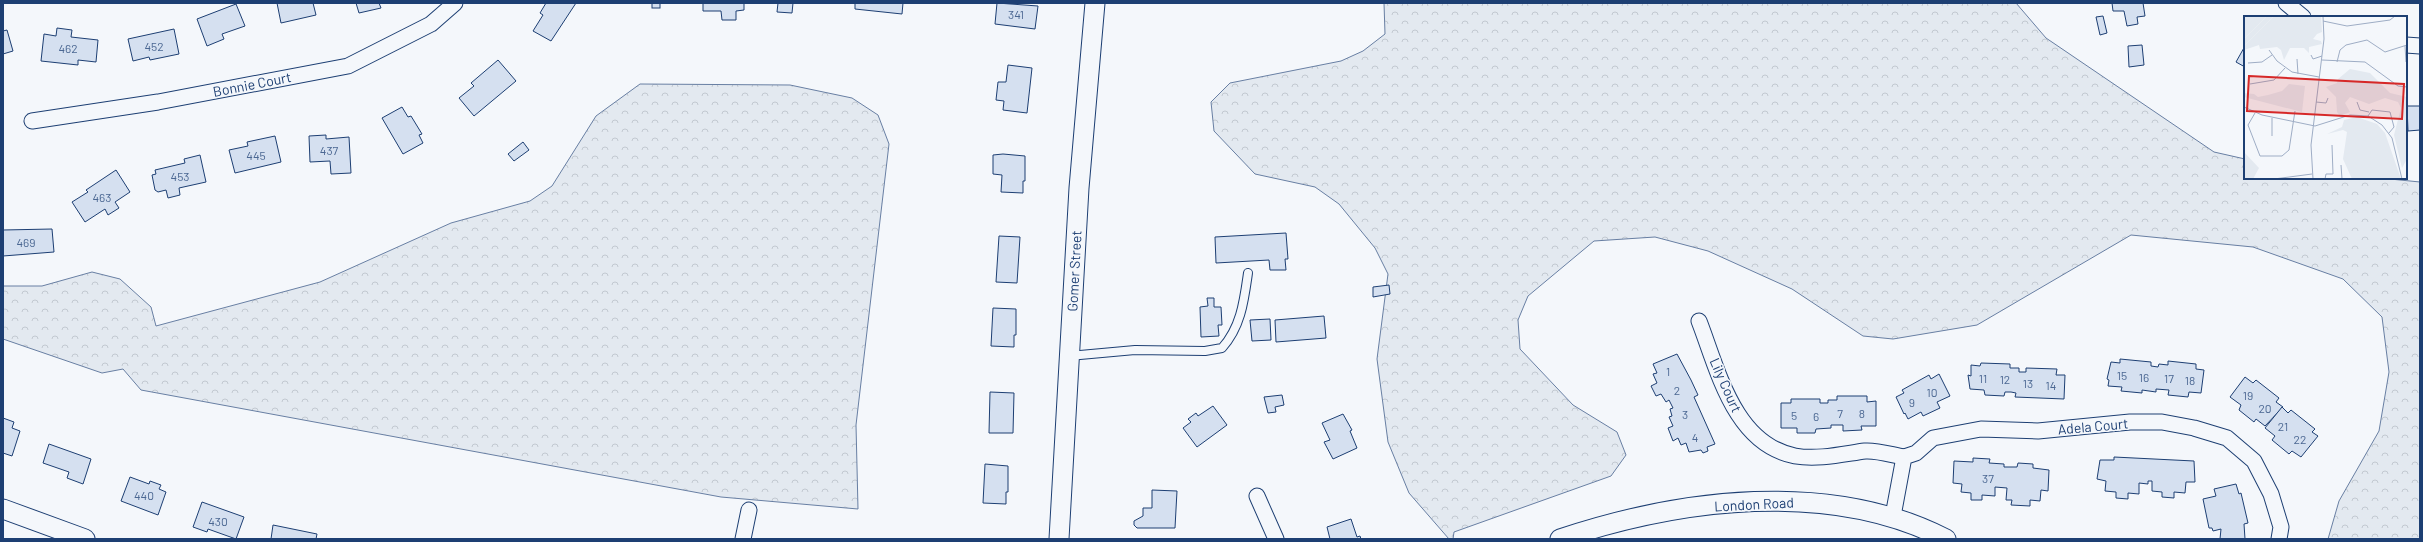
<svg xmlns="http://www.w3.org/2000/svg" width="2423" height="542" viewBox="0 0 2423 542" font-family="Barlow,sans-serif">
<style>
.forest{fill:url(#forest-crowns);stroke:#687fa3}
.building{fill:#d5e0f0;stroke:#1d3f73}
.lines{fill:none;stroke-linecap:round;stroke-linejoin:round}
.service-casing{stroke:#1d3f73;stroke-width:10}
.minor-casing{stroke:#1d3f73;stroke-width:17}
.tertiary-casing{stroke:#1d3f73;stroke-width:21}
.service{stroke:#f4f7fb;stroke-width:8}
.minor{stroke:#f4f7fb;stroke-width:15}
.tertiary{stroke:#f4f7fb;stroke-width:19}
.labels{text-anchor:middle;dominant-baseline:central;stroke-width:3;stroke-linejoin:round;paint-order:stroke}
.number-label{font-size:12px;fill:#4b6792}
.street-label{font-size:14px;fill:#1d3f73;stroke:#f4f7fb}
.inset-road{fill:none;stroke:#9eadc5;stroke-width:1}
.view{fill:#d62828;fill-opacity:0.15;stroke:#d62828;stroke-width:2}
.inset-edge{fill:none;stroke:#1d3f73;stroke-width:2}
</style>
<defs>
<pattern id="forest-crowns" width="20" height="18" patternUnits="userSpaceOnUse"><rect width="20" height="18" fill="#e3e9f0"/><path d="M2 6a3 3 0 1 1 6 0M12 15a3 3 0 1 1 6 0" fill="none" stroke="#c2c9d1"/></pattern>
</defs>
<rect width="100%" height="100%" fill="#f4f7fb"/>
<g class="forest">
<polygon points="1384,3 2016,3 2046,38 2214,152 2245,159 2245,178 2380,178 2420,182 2420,539 2328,539 2339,501 2379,431 2389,372 2382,317 2343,279 2253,247 2131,235 1977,325 1893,339 1863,336 1792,289 1708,251 1655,237 1594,241 1528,296 1518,320 1520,349 1573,405 1617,432 1626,455 1611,476 1454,532 1453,539 1449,539 1409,493 1388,442 1377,359 1388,274 1375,248 1339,204 1315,187 1255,174 1214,131 1211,102 1230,83 1341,61 1363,51 1385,34"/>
<polygon points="640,84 790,85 852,98 878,115 889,144 856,425 858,509 721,497 141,390 123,369 102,373 3,339 3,286 42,286 92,272 120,279 151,307 156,326 320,282 451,223 530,201 552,186 596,116"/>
</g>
<g class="building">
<polygon points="277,3 313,3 316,15 281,23"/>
<polygon points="356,3 379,3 381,8 359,13"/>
<polygon points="546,3 576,3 551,41 533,31 543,15 540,13"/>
<rect x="652" y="3" width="8" height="5"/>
<polygon points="703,3 744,3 744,10 736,11 736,20 722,20 721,11 703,11"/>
<polygon points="778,3 793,3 792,13 777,12"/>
<polygon points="855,3 903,3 902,14 855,9"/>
<polygon points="997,3 1038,6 1035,29 995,24"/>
<polygon points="2112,3 2143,3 2145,16 2137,17 2138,24 2127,26 2124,11 2113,11"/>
<polygon points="236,4 245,26 222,34 224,39 207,46 197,19"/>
<polygon points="2103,16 2107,33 2100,35 2096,17"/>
<polygon points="57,28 72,30 71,37 98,40 96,62 78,60 78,65 41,61 44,34 56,36"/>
<polygon points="174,29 179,54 150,60 149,57 133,61 128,39"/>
<polygon points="7,30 13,51 3,54 3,31"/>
<polygon points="2142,45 2144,65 2129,67 2128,46"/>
<polygon points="2245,46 2245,67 2236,62"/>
<polygon points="498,60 516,81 474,116 459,98 474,86 471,83"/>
<polygon points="1008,65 1032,68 1027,113 1003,110 1004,101 996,100 998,82 1006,82"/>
<polygon points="2407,106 2420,106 2420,130 2408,131"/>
<polygon points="402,107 408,117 411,116 422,134 419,135 423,143 403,154 382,118"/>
<polygon points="326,135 326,139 349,137 351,173 331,174 330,161 310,162 309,136"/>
<polygon points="275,136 281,162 235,173 229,150 248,146 247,142"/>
<polygon points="523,142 529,150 514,161 508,154"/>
<polygon points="1003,154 1025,156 1025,181 1023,181 1023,193 1001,192 1002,175 993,174 993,155"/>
<polygon points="200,155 206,182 179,188 180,195 168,198 166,190 158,192 155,190 152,175 156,174 155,170 185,163 184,159"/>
<polygon points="116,170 130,192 115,202 119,208 108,215 105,209 85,222 72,202 88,192 86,190"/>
<polygon points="52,229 54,252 3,256 3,230"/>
<polygon points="1286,233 1288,259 1285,259 1286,270 1270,270 1269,260 1216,263 1215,237"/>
<polygon points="999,236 1020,237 1017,283 996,282"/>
<polygon points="1389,285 1390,294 1373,297 1373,287"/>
<polygon points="1207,298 1214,298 1214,307 1221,307 1222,325 1218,325 1219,336 1201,337 1200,307 1208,306"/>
<polygon points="993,308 1016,309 1016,335 1014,335 1014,347 991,346"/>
<polygon points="1324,316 1326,338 1276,342 1275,320"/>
<polygon points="1270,319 1271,340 1252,341 1250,320"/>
<polygon points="1677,354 1691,380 1698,395 1694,397 1715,444 1707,447 1708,451 1703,453 1701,450 1689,452 1686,443 1681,445 1678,438 1673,441 1668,428 1673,426 1669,417 1672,416 1670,409 1673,408 1669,400 1666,402 1661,394 1656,396 1651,386 1657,383 1653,374 1657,373 1653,364"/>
<polygon points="2120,359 2151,362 2151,366 2158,367 2159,364 2168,365 2168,361 2196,364 2196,369 2204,370 2201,393 2189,392 2188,397 2168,395 2169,390 2156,389 2156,392 2142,390 2142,393 2121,391 2122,387 2108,386 2109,380 2107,379 2111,362 2120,363"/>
<polygon points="1981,363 2010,364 2010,368 2019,368 2019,372 2026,372 2026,368 2057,369 2056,375 2065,375 2064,399 2015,397 2016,393 2011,392 2005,392 2004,396 1985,395 1984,390 1970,389 1968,375 1971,376 1971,365 1980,366"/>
<polygon points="1939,374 1950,396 1937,402 1940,408 1923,416 1921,412 1908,419 1905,413 1904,414 1896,397 1904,393 1902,390 1929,375 1931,379"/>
<polygon points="2245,377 2253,383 2256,380 2279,398 2276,402 2283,407 2265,426 2256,419 2254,422 2239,410 2241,405 2230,397"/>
<polygon points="990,392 1014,393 1013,433 989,433"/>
<polygon points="1282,395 1284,405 1275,407 1276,412 1268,413 1264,397"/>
<polygon points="1837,396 1867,396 1867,402 1876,401 1876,426 1861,426 1862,430 1843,431 1843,425 1831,425 1831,428 1816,429 1815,433 1797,433 1797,428 1781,428 1781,403 1791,403 1791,399 1820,399 1820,403 1828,403 1828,400 1837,400"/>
<polygon points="1213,406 1227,425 1197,447 1183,428 1191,422 1188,419 1196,413 1198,416"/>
<polygon points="2282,407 2288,413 2291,410 2315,429 2312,432 2318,436 2301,457 2292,451 2289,454 2272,440 2275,436 2265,428"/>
<polygon points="1343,414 1352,430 1350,431 1357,448 1333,459 1324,442 1330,440 1322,423"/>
<polygon points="3,418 14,422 12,428 20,431 12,456 3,453"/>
<polygon points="49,444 91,459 83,484 67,478 69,472 43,463"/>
<polygon points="2114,457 2194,461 2195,482 2186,482 2185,493 2174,492 2174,498 2162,497 2162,492 2152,491 2152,481 2148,481 2148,484 2139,483 2139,494 2128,493 2128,499 2116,498 2116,492 2105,491 2106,481 2097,479 2100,460 2114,460"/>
<polygon points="1973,458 1990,459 1989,463 2004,464 2004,467 2017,467 2018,463 2033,464 2033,468 2049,470 2048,491 2041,490 2040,501 2030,500 2030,506 2011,505 2012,500 2006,500 2007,488 1995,487 1995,496 1982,495 1982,500 1971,500 1971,493 1961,492 1962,484 1953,483 1954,461 1973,462"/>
<polygon points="985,464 1008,466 1008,492 1006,492 1006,504 983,503"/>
<polygon points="130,477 149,484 150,481 161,485 159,489 166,492 158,515 121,501"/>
<polygon points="2236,484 2239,494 2241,493 2248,523 2244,524 2245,539 2220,539 2221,529 2213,531 2212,528 2209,528 2203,499 2216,496 2214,489"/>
<polygon points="1152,490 1177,491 1175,528 1137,528 1134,525 1134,521 1143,516 1143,508 1152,508"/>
<polygon points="202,502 244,517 236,539 208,529 207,532 193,527"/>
<polygon points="1351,519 1357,537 1360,536 1361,539 1330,539 1327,527"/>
<polygon points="273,525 317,534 316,539 271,539"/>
</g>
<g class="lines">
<defs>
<path id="service" d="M 1069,356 L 1135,350 L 1205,351 L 1222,348 C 1241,327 1244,301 1248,273"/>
<g id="minor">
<polyline points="2286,3 2303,17"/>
<polyline points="2406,45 2420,46"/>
<polyline points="32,121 158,102 348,66 431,24 455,3"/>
<path d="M 1699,321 C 1718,370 1734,444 1795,456 C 1818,460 1843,454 1865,451 C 1877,450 1892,455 1904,457"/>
<polyline points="1257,496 1276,539"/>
<polyline points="1893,516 1904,457 1916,453 1933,438 1981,429 2038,431 2130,422 2162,422 2194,428 2227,438 2254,461 2271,494 2281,527 2279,539"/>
<polyline points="743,539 749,510"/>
</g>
<g id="tertiary">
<polyline points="3,509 85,539"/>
<polyline points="1059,539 1079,188 1095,3"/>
<path d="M 1560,539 C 1680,499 1829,479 1946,539"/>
</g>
</defs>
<use href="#service" class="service-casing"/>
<use href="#minor" class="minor-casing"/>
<use href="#tertiary" class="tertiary-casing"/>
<use href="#service" class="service"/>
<use href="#minor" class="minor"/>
<use href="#tertiary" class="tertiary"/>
</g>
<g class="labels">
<g class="number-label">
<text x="1016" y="14">341</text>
<text x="154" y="46">452</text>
<text x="68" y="48">462</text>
<text x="329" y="150">437</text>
<text x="256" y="155">445</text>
<text x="180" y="176">453</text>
<text x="102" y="197">463</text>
<text x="26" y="242">469</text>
<text x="1668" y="371">1</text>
<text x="2122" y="375">15</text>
<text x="2144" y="377">16</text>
<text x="1983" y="378">11</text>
<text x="2169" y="378">17</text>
<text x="2005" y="379">12</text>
<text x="2190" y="380">18</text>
<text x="2028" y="383">13</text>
<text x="2051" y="385">14</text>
<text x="1677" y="390">2</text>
<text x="1932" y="392">10</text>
<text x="2248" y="395">19</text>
<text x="1912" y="402">9</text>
<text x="2265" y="408">20</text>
<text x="1840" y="413">7</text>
<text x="1862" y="413">8</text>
<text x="1685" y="414">3</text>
<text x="1794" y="415">5</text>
<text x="1816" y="416">6</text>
<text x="2283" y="426">21</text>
<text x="1695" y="437">4</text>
<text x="2300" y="439">22</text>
<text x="1988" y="478">37</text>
<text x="144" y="495">440</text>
<text x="218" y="521">430</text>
</g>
<g class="street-label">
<text transform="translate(252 84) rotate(-11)">Bonnie Court</text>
<text transform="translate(1074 271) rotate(-87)">Gomer Street</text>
<text transform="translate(1726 385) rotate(66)">Lily Court</text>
<text transform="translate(2093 426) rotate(-5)">Adela Court</text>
<text transform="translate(1754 504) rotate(-3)">London Road</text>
</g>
</g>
<g transform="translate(2244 16)">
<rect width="163" height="163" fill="#f4f7fb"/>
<path d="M 23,0 L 30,0 L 0,30 L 0,23 Z" fill="#e3e9f0"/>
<path d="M 0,0 L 23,0 L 0,23 ZM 30,0 L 77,0 L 78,16 L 73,18 L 69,23 L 77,25 L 78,28 L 65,31 L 65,37 L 60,32 L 46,32 L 40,44 L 37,34 L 33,31 L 16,33 L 15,29 L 0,34 L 0,30 ZM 106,53 L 126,57 L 146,77 L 163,81 L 163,143 L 158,152 L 150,119 L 157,92 L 154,86 L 141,82 L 125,88 L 106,81 L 101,87 L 106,96 L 96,100 L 93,96 L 92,81 L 82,71 L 93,67 L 94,63 ZM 45,68 L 61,70 L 58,96 L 0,81 L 0,77 L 10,78 L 14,81 L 24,79 L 38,75 ZM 113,101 L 133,108 L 141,117 L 157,163 L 108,163 L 99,143 L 103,116 L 99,114 L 83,118 L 98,111 L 100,104 ZM 0,126 L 0,136 L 15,152 L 9,163 L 0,163 Z" fill="#e3e9f0"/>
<path class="inset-road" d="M 79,5 L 103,10 L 146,4 L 151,0M 161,30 L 162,46M 25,34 L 33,45 L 48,56 L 75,61M 67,39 L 69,43 L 78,40M 53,43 L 54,58M 78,44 L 121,46 L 154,70 L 163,71M 93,46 L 96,34 L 102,29 L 123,24 L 141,36 L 163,29M 4,47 L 18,46 L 28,39M 6,68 L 30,64 L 41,52M 72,86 L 82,87 L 84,82M 113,86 L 116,94 L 125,96M 0,91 L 18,99 L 71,110 L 106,99 L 124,100 L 138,109 L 148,122 L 158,163M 124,100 L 128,94 L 146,96 L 150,111 L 145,117M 4,109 L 16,140 L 38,140 L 45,134 L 51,95M 4,109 L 11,97M 28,120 L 28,102M 97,149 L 98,163M 30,163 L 68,158M 69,163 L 67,129 L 80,23 L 79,0M 81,163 L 82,158 L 89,158 L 88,129"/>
<path class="view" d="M 5,60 L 160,68 L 158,103 L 3,95 Z"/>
<rect width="163" height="163" class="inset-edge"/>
</g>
<rect width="2423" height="542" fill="none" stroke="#1d3f73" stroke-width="8"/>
</svg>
